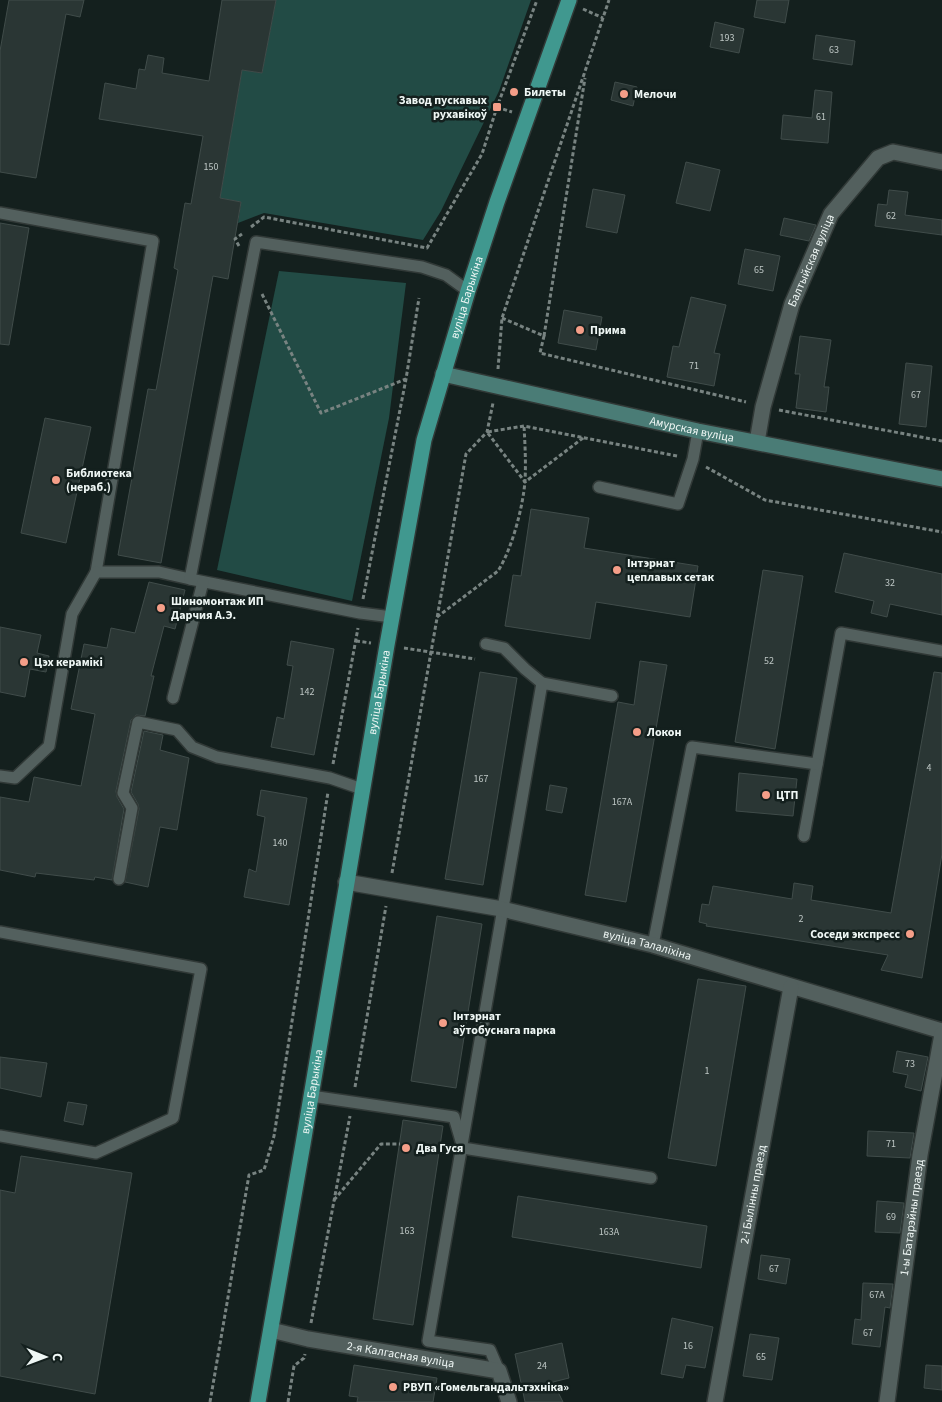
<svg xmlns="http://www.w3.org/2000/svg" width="942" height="1402" viewBox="0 0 942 1402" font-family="'Source Sans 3',sans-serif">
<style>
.green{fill:#224b45}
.building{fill:#2a3634;stroke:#404c4a}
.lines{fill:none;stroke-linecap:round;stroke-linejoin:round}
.lane-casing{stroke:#313937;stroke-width:14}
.street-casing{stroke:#313937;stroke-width:18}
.secondary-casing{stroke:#313937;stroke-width:18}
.primary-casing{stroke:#313937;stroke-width:18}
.path{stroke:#788381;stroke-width:3;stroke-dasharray:4 2.5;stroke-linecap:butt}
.lane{stroke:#53605e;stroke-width:11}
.street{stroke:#53605e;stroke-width:15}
.secondary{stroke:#4a7c76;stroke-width:15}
.primary{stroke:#40988f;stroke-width:15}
.poi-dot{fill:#f49e88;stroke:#14201e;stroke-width:2}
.labels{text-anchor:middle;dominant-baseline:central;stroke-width:5;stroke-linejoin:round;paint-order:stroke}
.number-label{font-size:10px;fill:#bec7c5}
.poi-label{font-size:12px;font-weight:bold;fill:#eff7f5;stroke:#14201e;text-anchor:start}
.street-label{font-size:12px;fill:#eff7f5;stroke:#14201e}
</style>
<rect width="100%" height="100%" fill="#14201e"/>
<g class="green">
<polygon points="276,0 531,0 499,91 441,211 423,240 264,213 238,223 241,202 220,198 242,70 262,73"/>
<polygon points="279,271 406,283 389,418 352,601 217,570"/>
</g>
<g class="building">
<polygon points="9,0 84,0 80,17 66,14 36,178 0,172 0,51"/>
<polygon points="222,0 276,0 262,73 242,70 220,198 241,202 228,279 213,276 161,563 118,555 148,389 156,390 178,270 174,268 185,203 191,204 203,136 99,119 105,83 136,89 139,69 145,70 148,55 164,58 162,73 209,81"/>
<polygon points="757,0 789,0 785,23 754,17"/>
<polygon points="715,22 744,29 739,53 710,47"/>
<polygon points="816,35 855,41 852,65 813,59"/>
<polygon points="615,82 637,87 633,106 611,100"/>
<polygon points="815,90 832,92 828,143 781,139 783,115 812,118"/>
<polygon points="686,162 720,170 710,211 676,203"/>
<polygon points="593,189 625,195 617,233 586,227"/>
<polygon points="889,190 908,192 905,215 942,220 942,235 875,226 878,204 887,205"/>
<polygon points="784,218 816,225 809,241 780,235"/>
<polygon points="0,223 29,228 9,345 0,344"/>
<polygon points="745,249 780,256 773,291 738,284"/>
<polygon points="691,297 726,305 714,353 720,354 714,386 667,377 673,346 679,347"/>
<polygon points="564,310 602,317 596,350 558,343"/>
<polygon points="800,336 831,340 824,387 829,387 826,412 796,408 800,374 795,374"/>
<polygon points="906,363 932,366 926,427 899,424"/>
<polygon points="45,418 91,427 66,543 21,533"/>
<polygon points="531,509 589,518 584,548 698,566 690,617 596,602 590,639 505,626 513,575 521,576"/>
<polygon points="844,553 942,574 942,615 890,604 887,617 871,613 874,601 835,592"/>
<polygon points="763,570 803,576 775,749 735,742"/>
<polygon points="149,582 185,590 175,629 164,626 151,676 154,676 145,716 136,715 131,720 116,791 117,797 124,809 112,880 95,877 94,880 36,873 35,877 0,870 0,797 29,802 34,777 81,786 95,714 71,709 84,644 107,648 111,628 135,633"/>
<polygon points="0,627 41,635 37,653 49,656 46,672 30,669 25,697 0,692"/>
<polygon points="291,641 334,649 314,755 271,747 277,717 284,719 293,666 287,665"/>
<polygon points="640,661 667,665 626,902 585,895 618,702 634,705"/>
<polygon points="480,672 517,678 483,885 445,879"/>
<polygon points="934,672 942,673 942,854 922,978 881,970 888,955 706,926 707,924 699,922 702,904 709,905 713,886 792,899 794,883 813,886 811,900 891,913"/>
<polygon points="144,731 163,735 160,750 189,758 177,830 160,827 148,887 125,882 139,809 138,804 131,792"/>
<polygon points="739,773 797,779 793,816 736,811"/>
<polygon points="550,785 567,788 562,813 546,810"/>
<polygon points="261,790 307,798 289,905 244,897 249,869 256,872 265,817 257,815"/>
<polygon points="437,916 482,924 456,1088 411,1081"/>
<polygon points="698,979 746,986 716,1166 668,1158"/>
<polygon points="897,1051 928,1057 921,1091 905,1087 908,1075 893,1072"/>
<polygon points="0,1057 47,1063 41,1097 0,1088"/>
<polygon points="68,1102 87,1105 83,1125 64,1121"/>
<polygon points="403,1120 443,1126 413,1325 373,1319"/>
<polygon points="868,1131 914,1133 910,1158 867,1156"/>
<polygon points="21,1156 132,1173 95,1394 0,1376 0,1190 15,1193"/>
<polygon points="518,1196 707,1226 701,1268 512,1237"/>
<polygon points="877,1201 904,1203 900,1233 875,1232"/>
<polygon points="761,1255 790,1259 786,1284 758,1279"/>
<polygon points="863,1283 893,1284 890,1308 885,1307 880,1347 852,1344 855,1319 861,1320"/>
<polygon points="672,1318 713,1327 705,1368 686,1365 683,1378 661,1374"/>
<polygon points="750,1334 779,1338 772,1380 743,1376"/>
<polygon points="562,1343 569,1378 553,1382 563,1402 525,1402 515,1354"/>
<polygon points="354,1365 437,1378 433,1402 357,1402 358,1397 349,1396"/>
<polygon points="926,1365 942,1366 942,1390 924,1388"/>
</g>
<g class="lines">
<defs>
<g id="lane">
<polyline points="0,213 153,241 96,572 159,572 190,579"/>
<polyline points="599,487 678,504 693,459 698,431"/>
<polyline points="392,617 360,613 190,579 256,242 422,267 446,275 468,291"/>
<polyline points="486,644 504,648 525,669 542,683"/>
<polyline points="173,698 203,582"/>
<polyline points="0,776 15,778 49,746 72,614 96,572"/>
<polyline points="804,836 841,633 942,651"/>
<polyline points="119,879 132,808 123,793 138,722 177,730 192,747 217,757 330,778 362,789"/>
<polyline points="0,932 201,969 173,1118 96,1153 0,1136"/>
<polyline points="653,945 692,747 817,764"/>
<polyline points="311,1096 454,1117 463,1148 651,1178"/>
<polyline points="499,1371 490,1350 428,1341 542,683 612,696"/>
</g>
<g id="street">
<path id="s1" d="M 757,442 L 763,407 L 792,304 L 831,214 L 878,158 L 893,152 L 942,162"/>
<path id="s2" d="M 346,882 L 502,909 L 653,945 L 942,1031"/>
<path id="s3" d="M 271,1330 L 308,1339 L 499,1371 L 509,1402"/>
<path id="s4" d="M 715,1402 L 791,987"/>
<path id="s5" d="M 887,1402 L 920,1155 L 942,1034"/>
</g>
<g id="secondary">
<path id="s6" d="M 443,374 L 698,431 L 942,479"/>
</g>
<g id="primary">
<path id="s7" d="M 258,1402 L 303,1144 L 387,645 L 424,440 L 468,291 L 497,202 L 569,0"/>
</g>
</defs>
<use href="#lane" class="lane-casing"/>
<use href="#street" class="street-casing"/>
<use href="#secondary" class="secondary-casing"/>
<use href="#primary" class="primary-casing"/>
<g class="path">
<polyline points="583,9 603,18"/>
<polyline points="497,107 512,112"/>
<polyline points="251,227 264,217 427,248 482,154 497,107 537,0"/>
<polyline points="239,246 235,239 242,234"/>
<polyline points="262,294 321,413 406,379"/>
<polyline points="502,318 544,336 540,353 746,402"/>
<polyline points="544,336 585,78"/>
<polyline points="498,369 502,318 609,0"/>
<polyline points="779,410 942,441"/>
<polyline points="583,438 525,482 487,432 524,426 677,456"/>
<polyline points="706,467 765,500 942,532"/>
<polyline points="363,599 406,379 419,298"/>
<path d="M 437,617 L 498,571 C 512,549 523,507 525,481 C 526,463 525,444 524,426"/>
<polyline points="356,641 371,643"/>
<polyline points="404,648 475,659"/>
<polyline points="333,764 358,628"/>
<polyline points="392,873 466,454 487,432 493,403"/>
<polyline points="355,1087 386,906"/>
<polyline points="334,1200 381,1144 400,1144"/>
<polyline points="311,1323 350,1116"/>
<polyline points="210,1402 249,1175 264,1170 274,1136 328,792"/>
<polyline points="288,1402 294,1366 304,1358 305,1354"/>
</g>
<use href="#lane" class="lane"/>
<use href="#street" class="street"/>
<use href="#secondary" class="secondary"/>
<use href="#primary" class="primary"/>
</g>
<g class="poi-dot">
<circle cx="514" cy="92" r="5"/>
<circle cx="624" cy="94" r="5"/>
<rect x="492" y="102" width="10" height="10" rx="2.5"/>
<circle cx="580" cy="330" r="5"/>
<circle cx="56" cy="480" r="5"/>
<circle cx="617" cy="570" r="5"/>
<circle cx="161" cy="608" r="5"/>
<circle cx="24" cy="662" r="5"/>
<circle cx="637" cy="732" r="5"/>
<circle cx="766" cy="795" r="5"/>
<circle cx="910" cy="934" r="5"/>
<circle cx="443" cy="1023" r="5"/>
<circle cx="406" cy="1148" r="5"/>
<circle cx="393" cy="1387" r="5"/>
</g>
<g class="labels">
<g class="number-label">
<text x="727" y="38">193</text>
<text x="834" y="50">63</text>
<text x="821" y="117">61</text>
<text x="211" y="167">150</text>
<text x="891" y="216">62</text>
<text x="759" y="270">65</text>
<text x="694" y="366">71</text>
<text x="916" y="395">67</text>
<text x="890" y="583">32</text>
<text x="769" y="661">52</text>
<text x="307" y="692">142</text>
<text x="929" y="768">4</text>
<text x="481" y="779">167</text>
<text x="622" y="802">167А</text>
<text x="280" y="843">140</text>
<text x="801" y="919">2</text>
<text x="910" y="1064">73</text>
<text x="707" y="1071">1</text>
<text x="891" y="1144">71</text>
<text x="891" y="1217">69</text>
<text x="407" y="1231">163</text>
<text x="609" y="1232">163А</text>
<text x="774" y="1269">67</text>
<text x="877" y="1295">67А</text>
<text x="868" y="1333">67</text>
<text x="688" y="1346">16</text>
<text x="761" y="1357">65</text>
<text x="542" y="1366">24</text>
</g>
<g class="poi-label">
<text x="524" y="92">Билеты</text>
<text x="634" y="94">Мелочи</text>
<text x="487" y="100" text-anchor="end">Завод пускавых<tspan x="487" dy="14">рухавікоў</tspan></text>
<text x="590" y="330">Прима</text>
<text x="66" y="473">Библиотека<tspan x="66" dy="14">(нераб.)</tspan></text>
<text x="627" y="563">Інтэрнат<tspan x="627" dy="14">цеплавых сетак</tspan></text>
<text x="171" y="601">Шиномонтаж ИП<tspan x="171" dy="14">Дарчия А.Э.</tspan></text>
<text x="34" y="662">Цэх керамікі</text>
<text x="647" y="732">Локон</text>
<text x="776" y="795">ЦТП</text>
<text x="900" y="934" text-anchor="end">Соседи экспресс</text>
<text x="453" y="1016">Інтэрнат<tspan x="453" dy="14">аўтобуснага парка</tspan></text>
<text x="416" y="1148">Два Гуся</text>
<text x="403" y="1387">РВУП «Гомельгандальтэхніка»</text>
</g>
<g class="street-label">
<text stroke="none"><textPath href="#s1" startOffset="190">Балтыйская вуліца</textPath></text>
<text stroke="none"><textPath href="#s7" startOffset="1125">вуліца Барыкіна</textPath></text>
<text stroke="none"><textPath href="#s6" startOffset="255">Амурская вуліца</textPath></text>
<text stroke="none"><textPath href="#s7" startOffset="720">вуліца Барыкіна</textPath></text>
<text stroke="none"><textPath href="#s2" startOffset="308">вуліца Талаліхіна</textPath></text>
<text stroke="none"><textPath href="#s7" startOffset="315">вуліца Барыкіна</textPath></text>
<text stroke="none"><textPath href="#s4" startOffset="211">2-і Былінны праезд</textPath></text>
<text stroke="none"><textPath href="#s5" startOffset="186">1-ы Батарэйны праезд</textPath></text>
<text stroke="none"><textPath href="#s3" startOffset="132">2-я Калгасная вуліца</textPath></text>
</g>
</g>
<g transform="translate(45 1357) rotate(91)" stroke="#14201e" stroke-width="4" paint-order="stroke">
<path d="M0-4L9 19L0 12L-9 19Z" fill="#eff7f5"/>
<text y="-8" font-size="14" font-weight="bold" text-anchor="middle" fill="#eff7f5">С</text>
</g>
</svg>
